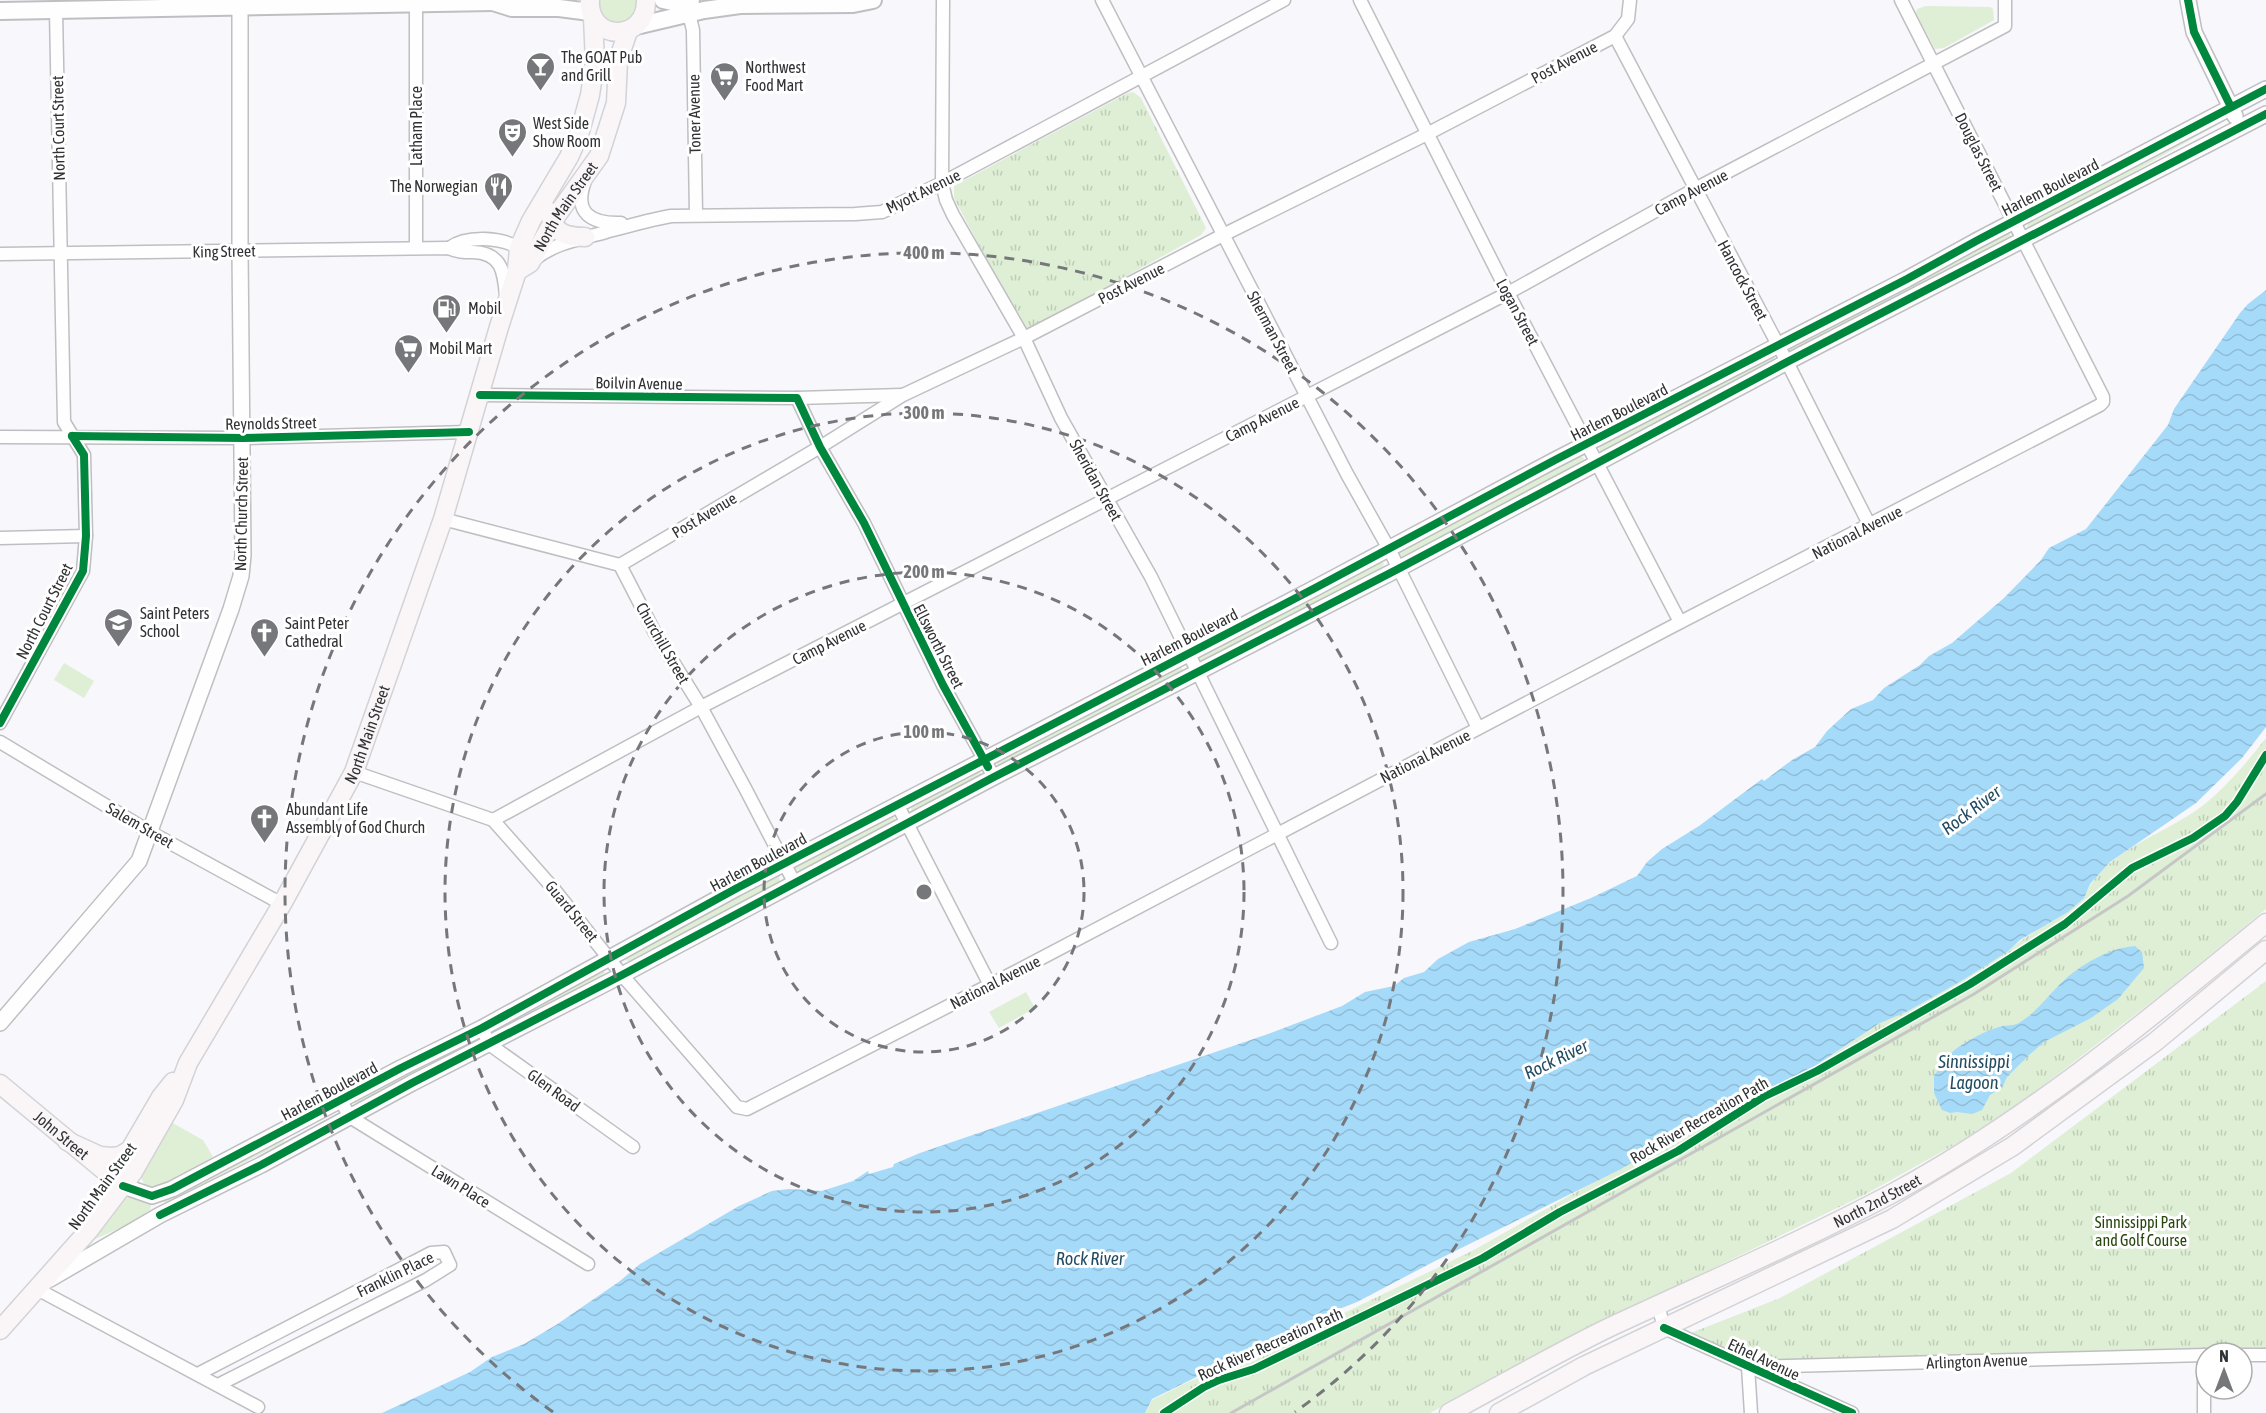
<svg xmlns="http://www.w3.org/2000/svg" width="2266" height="1413" viewBox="0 0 2266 1413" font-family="'Asap Condensed',sans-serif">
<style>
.grass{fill:#deefd5}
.park{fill:url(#park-tufts)}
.water{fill:url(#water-waves)}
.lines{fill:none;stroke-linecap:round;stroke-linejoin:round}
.minor-casing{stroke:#bfbfc2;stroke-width:15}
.tertiary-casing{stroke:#bfbfc2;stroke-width:18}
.secondary-casing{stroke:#bfbfc2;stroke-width:20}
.primary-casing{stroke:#d3d3d6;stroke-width:21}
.minor{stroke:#fefeff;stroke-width:12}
.tertiary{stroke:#fefeff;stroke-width:15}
.secondary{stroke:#fefeff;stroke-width:16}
.primary{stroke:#faf6f8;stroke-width:18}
.rail{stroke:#c6c6c7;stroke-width:3}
.cycleway-casing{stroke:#fff;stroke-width:11}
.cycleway{stroke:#00873e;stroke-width:8}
.ring{fill:none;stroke:#76777a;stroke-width:3;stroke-dasharray:10 8}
.labels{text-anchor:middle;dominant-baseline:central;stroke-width:6;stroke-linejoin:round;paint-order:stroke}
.poi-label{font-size:16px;fill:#313234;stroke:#fff;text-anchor:start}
.street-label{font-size:16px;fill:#313234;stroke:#fff}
.park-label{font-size:16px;fill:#28460e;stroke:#fff}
.water-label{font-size:18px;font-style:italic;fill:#234c62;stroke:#fff}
.centre{fill:#76777a;stroke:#fff;stroke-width:3}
.ring-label{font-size:18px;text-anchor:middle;font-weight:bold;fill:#76777a;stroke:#fff;stroke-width:6;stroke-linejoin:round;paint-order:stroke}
</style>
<defs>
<pattern id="park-tufts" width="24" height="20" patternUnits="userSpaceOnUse" patternTransform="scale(1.5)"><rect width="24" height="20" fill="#deefd5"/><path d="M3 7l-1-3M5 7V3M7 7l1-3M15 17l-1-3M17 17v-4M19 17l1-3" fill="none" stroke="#bfcdb7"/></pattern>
<pattern id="water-waves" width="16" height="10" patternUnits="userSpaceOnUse" patternTransform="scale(1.5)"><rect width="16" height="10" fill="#a6daf9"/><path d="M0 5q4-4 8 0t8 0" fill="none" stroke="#8fbcd6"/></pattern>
</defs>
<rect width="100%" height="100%" fill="#f7f7fc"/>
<g class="grass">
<polygon points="597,0 639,0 635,17 617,26 600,17"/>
<polygon points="1926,6 1990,7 1993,9 1994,20 1944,48 1935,49 1916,13 1917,9"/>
<path d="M 2220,121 L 2221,123 C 2157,158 2095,195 2030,228 L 2027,227 L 2029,221 Z"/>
<polygon points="2008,232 2011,237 2008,240 1791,353 1789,350 1790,347"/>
<polygon points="1773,356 1775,362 1773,363 1602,452 1599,450 1602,444"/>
<polygon points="1579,456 1584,458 1582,464 1404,556 1400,557 1398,555 1401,549"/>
<polygon points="1378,561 1384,563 1382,569 1203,661 1200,662 1198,660 1198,657"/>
<polygon points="64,663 94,681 84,698 54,680"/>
<polygon points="1180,665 1183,671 1181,673 999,767 997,764 997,761"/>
<polygon points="978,771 981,773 981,777 915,812 912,812 911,806"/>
<polygon points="890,816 895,818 893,823 801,872 795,869 796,866"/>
<polygon points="779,875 780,882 630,961 624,960 623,958"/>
<polygon points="601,969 605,973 603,976 499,1030 494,1027"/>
<polygon points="1026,992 1035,1008 999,1028 989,1012"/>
<polygon points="475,1034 480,1038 479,1040 359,1104 354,1103 353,1101"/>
<polygon points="169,1121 203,1140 213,1157 159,1186 152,1188 146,1187 141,1178 141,1173"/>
<polygon points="284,1137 284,1142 166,1203 162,1201"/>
<polygon points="124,1197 147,1201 151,1206 150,1210 125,1226 95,1239 94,1238"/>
</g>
<g class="park">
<polygon points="1133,92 1141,98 1206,228 1201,235 1032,328 1026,328 1021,325 954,198 954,186 1128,93"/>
<path d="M 2266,738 L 2266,909 L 2167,990 L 2027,1098 L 1961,1141 L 1866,1194 L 1576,1335 L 1430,1413 L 1145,1413 L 1152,1400 L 1188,1382 L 1272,1348 L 1472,1251 L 1693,1126 L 1753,1101 L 1815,1066 L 1848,1044 L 1864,1030 L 1963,980 L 2084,898 C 2105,848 2167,835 2206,803 C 2229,784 2248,761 2266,738 Z"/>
<polygon points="2266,981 2266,1355 2206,1353 1748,1367 1691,1333 1780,1298 2011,1173"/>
</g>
<g class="water">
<polygon points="2266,290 2266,727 2242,758 2196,803 2110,862 2090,884 2084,898 2068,912 2020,940 2007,952 1963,980 1908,1011 1878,1024 1815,1066 1753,1101 1693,1126 1621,1169 1435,1261 1357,1302 1314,1319 1152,1399 1145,1413 382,1413 470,1372 492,1357 524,1344 556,1325 620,1281 640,1264 739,1206 772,1191 789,1189 822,1191 853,1181 868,1171 869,1174 893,1167 894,1164 920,1153 1268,1034 1342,1006 1365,992 1394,986 1404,978 1424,972 1438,959 1469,942 1515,929 1591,898 1637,876 1647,862 1662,849 1699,826 1762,779 1764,781 1792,760 1815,747 1827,731 1851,709 1873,700 1884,688 1920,665 1929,656 1952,643 2004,598 2041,560 2049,548 2086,529 2168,425 2174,409 2240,313 2248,304"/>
<path d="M 2135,946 L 2142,952 L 2144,968 L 2118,999 L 2091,1018 L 2044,1042 L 2029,1055 L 2007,1077 L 2002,1088 L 1990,1095 L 1982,1110 L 1972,1114 L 1957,1112 L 1950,1113 L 1942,1110 L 1934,1093 L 1934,1075 C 1943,1068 1946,1056 1957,1048 C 1969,1040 1985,1031 1999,1027 C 2004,1025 2011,1026 2017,1024 C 2034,1015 2048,996 2061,983 C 2080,965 2109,948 2135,946 Z"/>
</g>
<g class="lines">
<defs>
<g id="minor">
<polyline points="943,0 942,183 946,200 953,215 1024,338 1061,418 1151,577 1331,943"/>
<polyline points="1102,0 1347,474 1389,549 1478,728"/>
<polyline points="1360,0 1508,293 1680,622"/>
<polyline points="689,14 693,30 696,215"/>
<polyline points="1615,36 1787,362 1870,526"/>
<path d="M 585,181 C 573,213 591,224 621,223"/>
<polyline points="416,248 416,4"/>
<path d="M 449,248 C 467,235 500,237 519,248"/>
<path d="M 0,254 L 449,248 C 456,252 464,252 473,252 C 502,253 504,272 506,296"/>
<path d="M 535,259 C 556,242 582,239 606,232 C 628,226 649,220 671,216 L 855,214 L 882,212 L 942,183 L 1284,0"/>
<polyline points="480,395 797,398 902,395"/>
<polyline points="797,398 820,447 864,523 943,685 994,777"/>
<polyline points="0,437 243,438 469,432"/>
<polyline points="443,519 620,565 655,633 701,707 745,788 794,882"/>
<polyline points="0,538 86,536"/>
<polyline points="620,565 820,447 903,395 1024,338 1223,235 1427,134 1615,36 1628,19 1630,0"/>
<polyline points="0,723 83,571 86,536 84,455 64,422 56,11"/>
<polyline points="0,742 150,832 282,904"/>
<polyline points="354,772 493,820 553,888 622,975 737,1107 747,1109 1017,971 1673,626 2100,405 2103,402 2103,397 1901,0"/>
<polyline points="897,804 990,985"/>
<polyline points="493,820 701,707 1508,293 1695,189 2005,26 2005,0"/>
<polyline points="482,1028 489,1044 633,1147"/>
<polyline points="341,1101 350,1117 588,1264"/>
<polyline points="37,1289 258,1407"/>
<polyline points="1658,1305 1664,1328 1852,1413"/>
<polyline points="2242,1355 2266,1355"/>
<polyline points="1748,1367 2206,1355"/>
<polyline points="1748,1367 1751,1413"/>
<polyline points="198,1374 431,1253 444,1252 450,1265 426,1280 218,1385"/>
<polyline points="2204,1413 2204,1355"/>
</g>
<g id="tertiary">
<polyline points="2188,0 2194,32 2235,116"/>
<polyline points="0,1023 139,861 231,609 241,576 243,555 240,251 240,7"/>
<polyline points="123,1186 152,1196 172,1189 401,1068 482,1028 737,888 1317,587 1555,460 1907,279 1978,240 2266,89"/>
<polyline points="50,1279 160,1215 261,1165 412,1083 622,975 994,777 1398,569 1787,362 2266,114"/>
</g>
<g id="secondary">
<polyline points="663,0 672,2 691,0"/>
<polyline points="493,2 512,8 559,8 590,12"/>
<polyline points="0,11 493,2 498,0"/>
<polyline points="636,26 704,10 740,5 853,4 873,0"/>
</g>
<g id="primary">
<path d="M 590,0 C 587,42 647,43 646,0"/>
<path d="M 550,212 C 552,233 566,237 585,237"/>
<path id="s1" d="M 517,271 L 530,263 L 557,215 L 599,156 L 616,103 L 618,61 L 628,31"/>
<path id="s2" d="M 0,1084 L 123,1186"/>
<polyline points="67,1141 100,1156 112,1157 120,1156 130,1150 161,1097 173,1082"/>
<path id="s3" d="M 0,1330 L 89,1230 L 133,1172 L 174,1100 L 188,1063 L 282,904 L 354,772 L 443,519 L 499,327 L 517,271 L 519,248 L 531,221 L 569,157 L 579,135 L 590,95 L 595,62 L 593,17"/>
<path id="s4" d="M 1449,1413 C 1501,1385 1553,1355 1606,1329 C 1702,1284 1799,1243 1893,1193 C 2028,1120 2148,1020 2266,923"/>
<polyline points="1499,1413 1584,1366 1892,1219 2013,1146 2155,1042 2266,950"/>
</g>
</defs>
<use href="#minor" class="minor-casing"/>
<use href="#tertiary" class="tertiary-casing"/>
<use href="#secondary" class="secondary-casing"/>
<use href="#primary" class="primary-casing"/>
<use href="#minor" class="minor"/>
<use href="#tertiary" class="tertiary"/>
<use href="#secondary" class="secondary"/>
<use href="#primary" class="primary"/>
<polyline class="rail" points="1231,1413 1974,994 2128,896 2266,794"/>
<defs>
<g id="cycleway">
<polyline points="2188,0 2194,32 2231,107"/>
<polyline points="480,395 797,398 820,447 864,523 943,685 988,767"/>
<polyline points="72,436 243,438 469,432"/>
<polyline points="0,723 83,571 86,536 84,455 72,436"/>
<polyline points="123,1186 152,1196 172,1189 401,1068 482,1028 737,888 1317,587 1555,460 1907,279 1978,240 2266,89"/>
<polyline points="160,1215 261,1165 412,1083 622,975 994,777 1398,569 1787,362 2266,114"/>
<polyline points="1664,1328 1852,1413"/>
<polyline points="1164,1413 1204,1387 1219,1380 1254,1369 1483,1258 1560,1212 1678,1151 1763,1097 1817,1071 1970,984 2065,924 2132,868 2193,838 2225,816 2237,802 2266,755"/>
</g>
</defs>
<use href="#cycleway" class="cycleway-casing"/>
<use href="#cycleway" class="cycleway"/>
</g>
<g class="ring">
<circle cx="924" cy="892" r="160"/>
<circle cx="924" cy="892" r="320"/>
<circle cx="924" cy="892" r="479"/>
<path d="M553 1412A639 639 0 1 1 1295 1412"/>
</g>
<defs>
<symbol id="bar-pin" viewBox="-11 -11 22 30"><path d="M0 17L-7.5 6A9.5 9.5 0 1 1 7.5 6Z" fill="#76777a" stroke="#fff"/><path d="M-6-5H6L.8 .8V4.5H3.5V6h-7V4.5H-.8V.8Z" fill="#fff"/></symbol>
<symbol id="supermarket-pin" viewBox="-11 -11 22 30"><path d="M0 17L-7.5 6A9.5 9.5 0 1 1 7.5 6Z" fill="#76777a" stroke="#fff"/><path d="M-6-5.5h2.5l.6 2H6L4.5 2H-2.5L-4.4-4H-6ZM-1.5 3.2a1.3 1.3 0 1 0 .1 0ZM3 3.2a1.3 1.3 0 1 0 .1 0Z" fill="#fff"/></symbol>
<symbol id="theatre-pin" viewBox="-11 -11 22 30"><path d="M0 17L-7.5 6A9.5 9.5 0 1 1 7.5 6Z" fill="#76777a" stroke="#fff"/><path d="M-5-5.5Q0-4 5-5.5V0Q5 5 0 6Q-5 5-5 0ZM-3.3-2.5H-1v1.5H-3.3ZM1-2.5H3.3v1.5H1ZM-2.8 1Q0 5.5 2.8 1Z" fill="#fff"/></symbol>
<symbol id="restaurant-pin" viewBox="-11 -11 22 30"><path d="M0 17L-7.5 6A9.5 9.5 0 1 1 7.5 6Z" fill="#76777a" stroke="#fff"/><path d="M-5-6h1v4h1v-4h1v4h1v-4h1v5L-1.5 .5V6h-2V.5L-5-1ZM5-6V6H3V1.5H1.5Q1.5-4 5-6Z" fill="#fff"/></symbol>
<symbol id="fuel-pin" viewBox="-11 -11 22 30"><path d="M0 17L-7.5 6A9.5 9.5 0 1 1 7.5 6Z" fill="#76777a" stroke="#fff"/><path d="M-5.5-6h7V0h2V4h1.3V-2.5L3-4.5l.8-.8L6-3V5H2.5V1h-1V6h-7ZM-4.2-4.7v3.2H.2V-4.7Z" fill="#fff"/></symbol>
<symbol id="school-pin" viewBox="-11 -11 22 30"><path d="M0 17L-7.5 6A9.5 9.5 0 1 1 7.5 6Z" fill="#76777a" stroke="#fff"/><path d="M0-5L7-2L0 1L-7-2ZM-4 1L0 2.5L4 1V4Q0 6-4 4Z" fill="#fff"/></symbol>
<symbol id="church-pin" viewBox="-11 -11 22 30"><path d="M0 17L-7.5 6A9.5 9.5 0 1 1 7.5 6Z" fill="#76777a" stroke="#fff"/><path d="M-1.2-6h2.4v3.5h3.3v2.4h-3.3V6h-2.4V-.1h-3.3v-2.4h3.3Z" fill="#fff"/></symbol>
</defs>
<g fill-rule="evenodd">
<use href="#bar-pin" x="524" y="50" width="33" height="45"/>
<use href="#supermarket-pin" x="708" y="60" width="33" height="45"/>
<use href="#theatre-pin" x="496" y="116" width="33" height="45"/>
<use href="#restaurant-pin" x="482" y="170" width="33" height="45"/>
<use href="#fuel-pin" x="430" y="292" width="33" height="45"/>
<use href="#supermarket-pin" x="392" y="332" width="33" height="45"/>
<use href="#school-pin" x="102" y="606" width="33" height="45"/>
<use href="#church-pin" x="248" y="616" width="33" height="45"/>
<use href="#church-pin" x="248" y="802" width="33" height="45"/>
</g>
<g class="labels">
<g class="poi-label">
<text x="561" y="57">The GOAT Pub<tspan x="561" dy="18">and Grill</tspan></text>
<text x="745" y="67">Northwest<tspan x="745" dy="18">Food Mart</tspan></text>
<text x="533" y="123">West Side<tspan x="533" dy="18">Show Room</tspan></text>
<text x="478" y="186" text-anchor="end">The Norwegian</text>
<text x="468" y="308">Mobil</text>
<text x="429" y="348">Mobil Mart</text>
<text x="140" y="613">Saint Peters<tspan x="140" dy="18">School</tspan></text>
<text x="285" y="623">Saint Peter<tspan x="285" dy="18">Cathedral</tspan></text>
<text x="286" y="809">Abundant Life<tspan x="286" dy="18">Assembly of God Church</tspan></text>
</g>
<g class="street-label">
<text transform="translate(1564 62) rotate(-28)">Post Avenue</text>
<text transform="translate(694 114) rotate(-91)">Toner Avenue</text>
<text transform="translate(416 126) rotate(-90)">Latham Place</text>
<text transform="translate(58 128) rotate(-91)">North Court Street</text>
<text transform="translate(1979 152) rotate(63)">Douglas Street</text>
<text transform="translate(2050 187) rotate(-27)">Harlem Boulevard</text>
<text transform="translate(923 191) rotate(-26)">Myott Avenue</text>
<text transform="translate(1691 192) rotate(-28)">Camp Avenue</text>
<text stroke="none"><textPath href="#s1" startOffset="82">North Main Street</textPath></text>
<text transform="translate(224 251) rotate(-1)">King Street</text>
<text transform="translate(1743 280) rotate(62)">Hancock Street</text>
<text transform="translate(1131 283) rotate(-27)">Post Avenue</text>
<text transform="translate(1518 312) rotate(62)">Logan Street</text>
<text transform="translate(1273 332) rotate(62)">Sherman Street</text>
<text transform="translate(639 383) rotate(1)">Boilvin Avenue</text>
<text transform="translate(1619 412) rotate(-27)">Harlem Boulevard</text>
<text transform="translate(1262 419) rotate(-27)">Camp Avenue</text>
<text transform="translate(271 423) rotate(-1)">Reynolds Street</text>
<text transform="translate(1096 480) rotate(61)">Sheridan Street</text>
<text transform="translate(241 514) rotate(-89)">North Church Street</text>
<text transform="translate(704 515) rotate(-31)">Post Avenue</text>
<text transform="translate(1857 532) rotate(-27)">National Avenue</text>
<text transform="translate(44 611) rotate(-63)">North Court Street</text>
<text transform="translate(1189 637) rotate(-27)">Harlem Boulevard</text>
<text transform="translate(829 642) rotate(-27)">Camp Avenue</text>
<text transform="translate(663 643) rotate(60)">Churchill Street</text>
<text transform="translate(939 646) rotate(63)">Ellsworth Street</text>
<text stroke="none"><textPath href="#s3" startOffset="704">North Main Street</textPath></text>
<text transform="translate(1425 756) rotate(-27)">National Avenue</text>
<text transform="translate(140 825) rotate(30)">Salem Street</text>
<text transform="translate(758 862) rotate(-28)">Harlem Boulevard</text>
<text transform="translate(572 911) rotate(51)">Guard Street</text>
<text transform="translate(995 982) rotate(-27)">National Avenue</text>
<text transform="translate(554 1090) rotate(36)">Glen Road</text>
<text transform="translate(329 1091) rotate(-28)">Harlem Boulevard</text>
<text transform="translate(1699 1120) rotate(-30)">Rock River Recreation Path</text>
<text stroke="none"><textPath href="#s2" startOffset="80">John Street</textPath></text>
<text transform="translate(102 1186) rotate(-54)">North Main Street</text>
<text transform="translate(461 1186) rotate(32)">Lawn Place</text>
<text stroke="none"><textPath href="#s4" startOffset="478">North 2nd Street</textPath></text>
<text transform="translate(395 1274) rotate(-26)">Franklin Place</text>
<text transform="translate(1270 1344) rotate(-24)">Rock River Recreation Path</text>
<text transform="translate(1764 1359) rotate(25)">Ethel Avenue</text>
<text transform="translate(1977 1361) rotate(-2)">Arlington Avenue</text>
</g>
<g class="park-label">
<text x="2141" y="1222">Sinnissippi Park<tspan x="2141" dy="18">and Golf Course</tspan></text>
</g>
<g class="water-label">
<text transform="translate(1971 810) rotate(-37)">Rock River</text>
<text transform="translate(1556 1059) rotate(-26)">Rock River</text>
<text x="1974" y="1061">Sinnissippi<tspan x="1974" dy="21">Lagoon</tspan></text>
<text x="1090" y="1258">Rock River</text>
</g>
</g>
<circle cx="924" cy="892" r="9" class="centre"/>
<g class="ring-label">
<text x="924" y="259">400 m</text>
<text x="924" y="419">300 m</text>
<text x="924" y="578">200 m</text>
<text x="924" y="738">100 m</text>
</g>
<g transform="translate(2224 1371)"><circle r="28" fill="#ffffff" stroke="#adadae" stroke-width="1.5"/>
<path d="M0-4.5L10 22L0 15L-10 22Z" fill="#76777a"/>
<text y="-9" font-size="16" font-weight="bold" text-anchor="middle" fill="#313234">N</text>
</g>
</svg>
